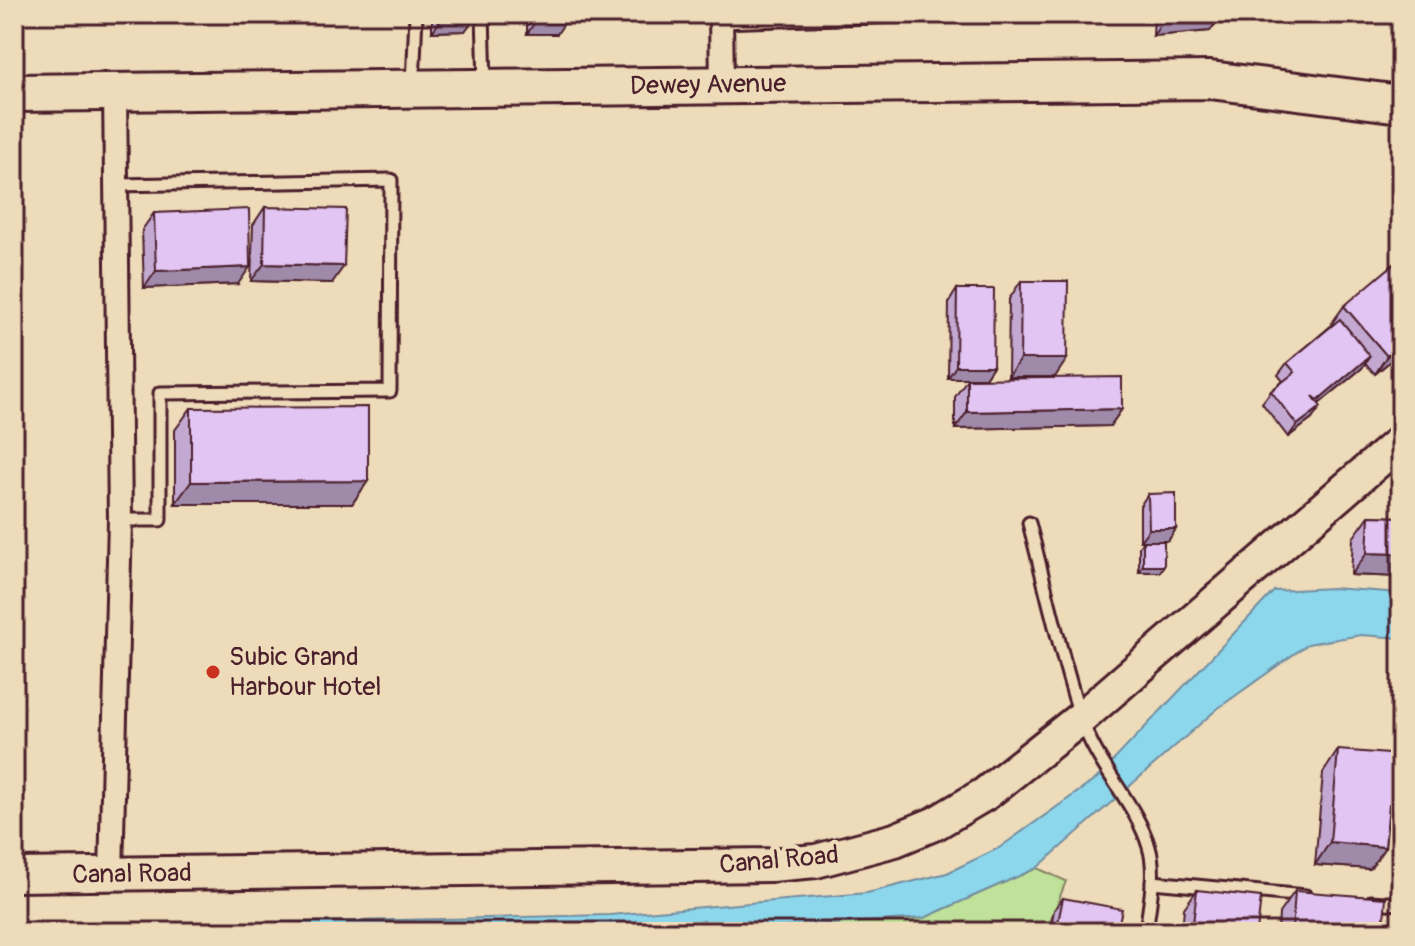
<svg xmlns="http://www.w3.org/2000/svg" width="1415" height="946" viewBox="0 0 1415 946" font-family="Pangolin,sans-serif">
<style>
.green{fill:#c0e199;stroke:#858062;stroke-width:2}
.water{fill:#8cd7ec;stroke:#728d9f;stroke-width:2}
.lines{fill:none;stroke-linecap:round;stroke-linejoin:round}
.service-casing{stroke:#4a1f2b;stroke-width:17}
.minor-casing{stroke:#4a1f2b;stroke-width:28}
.secondary-casing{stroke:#4a1f2b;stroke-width:38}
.primary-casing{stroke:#4a1f2b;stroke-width:42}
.service{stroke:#eedbb9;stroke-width:11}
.minor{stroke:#eedbb9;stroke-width:22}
.secondary{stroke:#eedbb9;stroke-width:32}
.primary{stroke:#eedbb9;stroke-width:36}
.wall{fill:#c3a9d1;stroke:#4a1f2b;stroke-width:2}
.shaded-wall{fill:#9f8aaa;stroke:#4a1f2b;stroke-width:2}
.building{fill:#e3c5f3;stroke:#4a1f2b;stroke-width:2}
.poi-dot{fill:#c8321e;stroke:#eedbb9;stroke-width:3}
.labels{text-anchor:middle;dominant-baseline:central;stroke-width:8;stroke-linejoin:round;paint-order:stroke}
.street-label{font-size:26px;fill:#4a1f2b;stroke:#eedbb9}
.poi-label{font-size:26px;fill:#4a1f2b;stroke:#eedbb9;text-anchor:start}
</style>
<rect width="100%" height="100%" fill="#eedbb9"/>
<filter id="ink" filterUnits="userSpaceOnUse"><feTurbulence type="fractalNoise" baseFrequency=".0125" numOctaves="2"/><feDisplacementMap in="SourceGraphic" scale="16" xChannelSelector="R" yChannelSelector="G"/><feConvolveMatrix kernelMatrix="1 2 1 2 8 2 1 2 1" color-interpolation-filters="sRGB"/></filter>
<g filter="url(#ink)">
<polygon class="green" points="1037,868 1066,881 1046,932 676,932 924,918"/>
<polygon class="water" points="1332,588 1401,593 1401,638 1361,635 1308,644 1217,709 1037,868 924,918 706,932 14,932 14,929 610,915 867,893 947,873 999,848 1096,779 1274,591"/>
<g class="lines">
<defs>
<g id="service">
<polyline points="483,14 485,84"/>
<polyline points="721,22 958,14"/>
<polyline points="413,85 416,14"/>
<polyline points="116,185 391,180 390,391 160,393 160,520 120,520"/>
<path d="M 1029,523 C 1046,588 1060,654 1081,718 C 1096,765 1136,803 1149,847 C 1157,873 1149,906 1146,932"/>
<polyline points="1152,882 1306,896"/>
<polyline points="1371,902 1401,904"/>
</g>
<g id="minor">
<polyline points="721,14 722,85"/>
<polyline points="111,874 120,520 115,92"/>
</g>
<polyline id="secondary" points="14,875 771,865 816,861 895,840 936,823 985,794 1081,718 1401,441"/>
<polyline id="primary" points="14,93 1210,80 1401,104"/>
</defs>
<use href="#service" class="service-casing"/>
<use href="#minor" class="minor-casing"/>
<use href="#secondary" class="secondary-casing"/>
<use href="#primary" class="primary-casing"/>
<use href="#service" class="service"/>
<use href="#minor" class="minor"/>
<use href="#secondary" class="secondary"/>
<use href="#primary" class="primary"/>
</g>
<g class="wall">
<polygon points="432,14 474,14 465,31 432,32"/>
<polygon points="527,14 565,14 557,34 527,34"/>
<polygon points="1154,14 1222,14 1210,31 1153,36"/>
<polygon points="265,207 332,283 251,281 253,225"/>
<polygon points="154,213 238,284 144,288 142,230"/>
<polygon points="1021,281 1055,377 1008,377 1009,299"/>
<polygon points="957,289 993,366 985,378 948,378 949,302"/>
<polygon points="1344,306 1401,352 1375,374 1365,363 1362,368 1319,404 1312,419 1288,437 1262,403 1271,391 1283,381 1278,375 1287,363 1333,324 1332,323"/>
<polygon points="967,379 1122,409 1110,426 955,429 955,397"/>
<polygon points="191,408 368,481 352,504 175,504 175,430"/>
<polygon points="1148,494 1176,529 1168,541 1164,541 1164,566 1160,572 1139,572 1139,547 1143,541 1140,541 1140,506"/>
<polygon points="1369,516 1401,517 1401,577 1351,575 1353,538"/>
<polygon points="1338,750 1387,828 1385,847 1370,869 1315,865 1323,773"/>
<polygon points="1197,890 1257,932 1182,932 1184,908"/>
<polygon points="1295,891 1383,932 1278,932 1279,913"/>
<polygon points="1063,898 1117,932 1050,932 1054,910"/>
</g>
<g class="shaded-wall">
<polygon points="1222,14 1210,31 1153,36 1165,18"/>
<polygon points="1261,14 1309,14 1304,16 1256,21"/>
<polygon points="474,19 465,31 432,32 441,20"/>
<polygon points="535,22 565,22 557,34 527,34"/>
<polygon points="264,264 344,266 332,283 251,281"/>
<polygon points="250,267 238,284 144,288 156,271"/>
<polygon points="1401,344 1401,352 1375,374 1387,356"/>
<polygon points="1370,356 1362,368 1309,412 1318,400"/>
<polygon points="1020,359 1067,359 1055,377 1008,377"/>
<polygon points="956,366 993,366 985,378 948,378"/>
<polygon points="1321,407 1312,419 1288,437 1297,425"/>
<polygon points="1122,409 1110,426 955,429 967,412"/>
<polygon points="368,481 352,504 175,504 191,482"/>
<polygon points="1149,529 1176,529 1168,541 1140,541"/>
<polygon points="1367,553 1401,554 1401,577 1351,575"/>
<polygon points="1143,566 1164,566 1160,572 1139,572"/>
<polygon points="1389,804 1401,805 1401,829 1374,827"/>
<polygon points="1330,842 1385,847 1370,869 1315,865"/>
</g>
<g class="building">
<polygon points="441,14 474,14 474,19 441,20"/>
<rect x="535" y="14" width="30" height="8"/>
<polygon points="1165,14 1217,14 1165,18"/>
<polygon points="265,207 346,209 344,266 264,264"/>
<polygon points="249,209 250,267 156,271 154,213"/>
<polygon points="1401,258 1401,344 1387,356 1344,306"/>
<polygon points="1021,281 1068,281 1067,359 1020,359"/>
<polygon points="957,289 994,289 993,366 956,366"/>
<polygon points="1340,319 1370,356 1318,400 1313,396 1321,407 1297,425 1271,391 1295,372 1287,363"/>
<polygon points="1122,377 1122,409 967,412 967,379"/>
<polygon points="368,407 368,481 191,482 191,408"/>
<polygon points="1176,493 1176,529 1149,529 1148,494"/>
<polygon points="1369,516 1401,517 1401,554 1367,553"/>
<rect x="1143" y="541" width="21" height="25"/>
<polygon points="1338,750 1401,755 1401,805 1389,804 1385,847 1330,842"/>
<polygon points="1197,890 1261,897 1257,932 1192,932"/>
<polygon points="1295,891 1386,898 1383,932 1292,932"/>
<polygon points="1063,898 1122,909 1117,932 1056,932"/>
</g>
</g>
<circle class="poi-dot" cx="213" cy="672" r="8"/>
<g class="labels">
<g class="street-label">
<text transform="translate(708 85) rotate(-1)">Dewey Avenue</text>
<text transform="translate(779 860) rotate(-5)">Canal Road</text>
<text transform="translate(132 874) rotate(-1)">Canal Road</text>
</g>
<g class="poi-label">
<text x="229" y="657">Subic Grand<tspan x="229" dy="30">Harbour Hotel</tspan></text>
</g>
</g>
<rect width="1415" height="946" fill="none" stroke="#eedbb9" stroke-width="48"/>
<rect x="24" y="24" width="1367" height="898" fill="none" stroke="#4a1f2b" stroke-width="3" filter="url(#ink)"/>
</svg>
